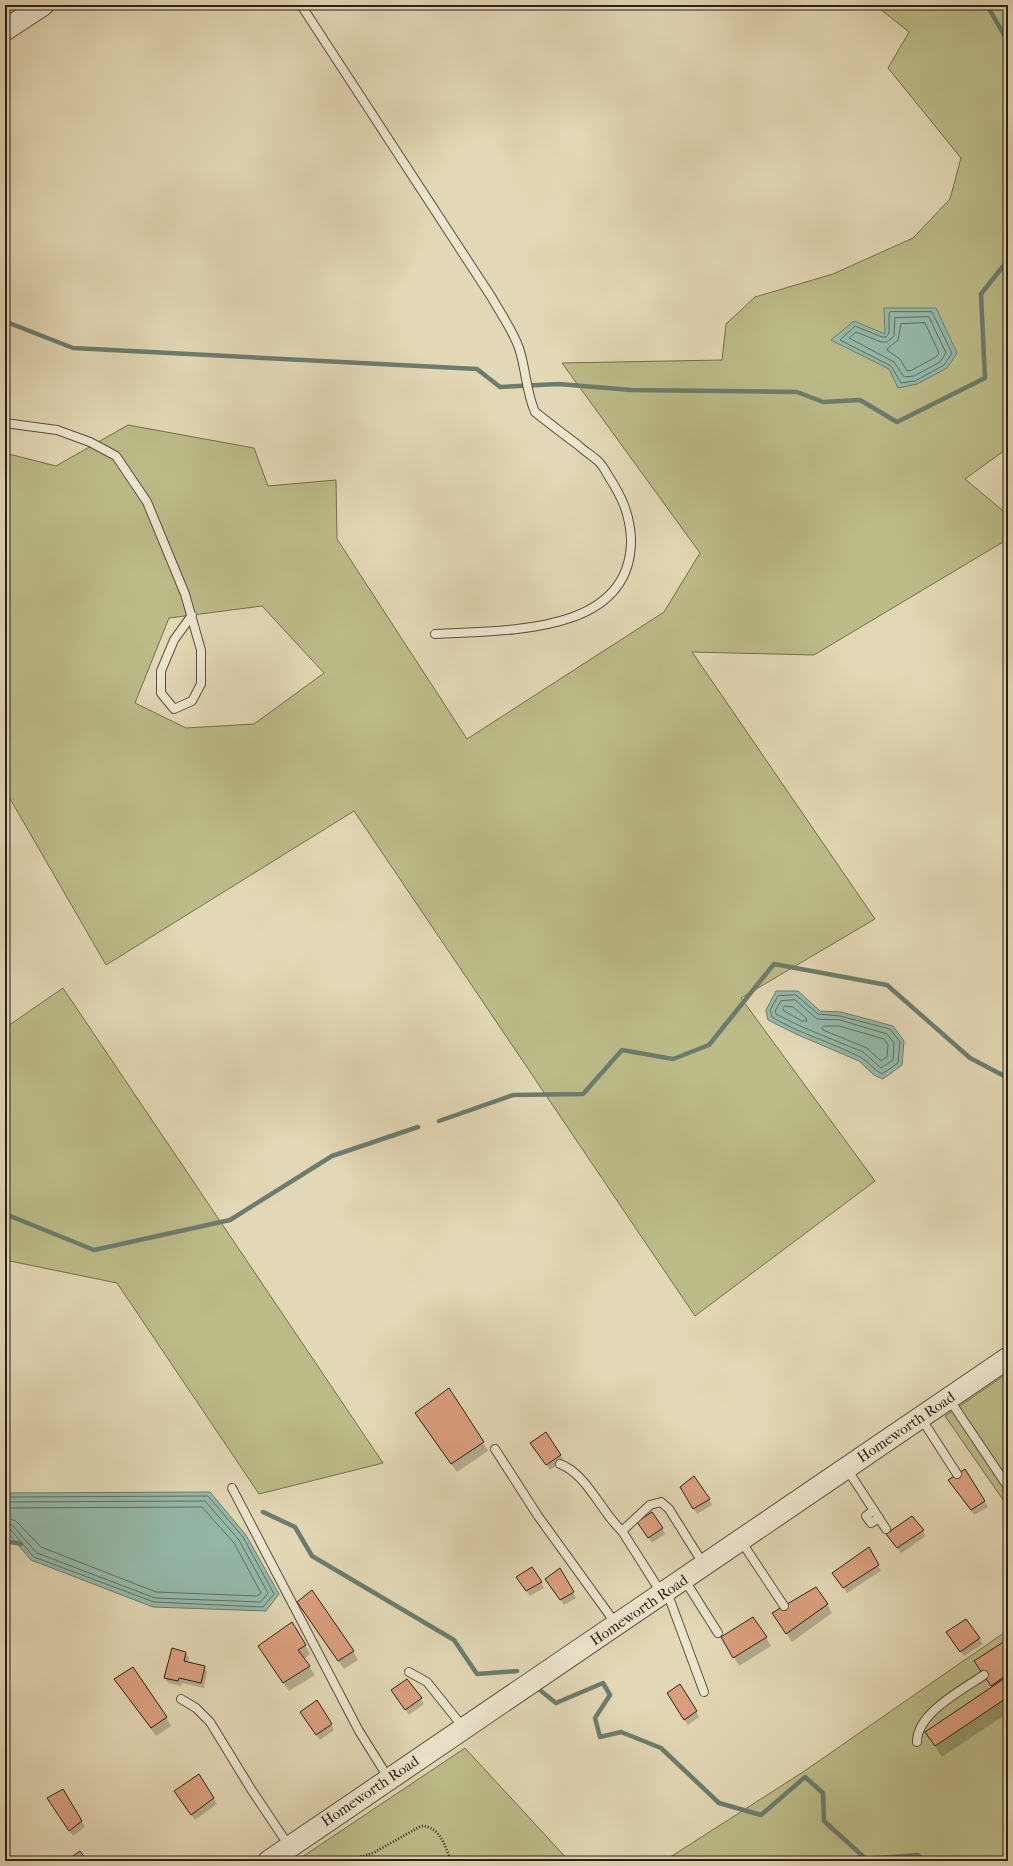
<svg xmlns="http://www.w3.org/2000/svg" width="1013" height="1866" viewBox="0 0 1013 1866" font-family="'IM FELL French Canon',serif">
<style>
.green{fill:#bcbc88;stroke:#736e4f;fill-rule:evenodd}
.water{fill:#95baab;stroke:#6a7d6f}
.shadow{fill:#0003}
.lines{fill:none;stroke-linecap:round;stroke-linejoin:round}
.shore{stroke:#606e60;stroke-width:1}
.stream{stroke:#6a7d6f;stroke-width:4.5}
.building{fill:#dba07f;stroke:#2a2116}
.service-casing{stroke:#584f3e;stroke-width:10}
.tertiary-casing{stroke:#584f3e;stroke-width:23}
.path{stroke:#2a2116;stroke-width:2.5;stroke-dasharray:1 2;stroke-linecap:butt}
.service{stroke:#ede6cf;stroke-width:8}
.tertiary{stroke:#ede6cf;stroke-width:21}
.labels{text-anchor:middle;dominant-baseline:central;stroke-width:3;stroke-linejoin:round;paint-order:stroke}
.street-label{font-size:15px;fill:#2a2116;stroke:#ede6cf}
</style>
<rect width="100%" height="100%" fill="#e3d8b5"/>
<filter id="stains"><feTurbulence type="fractalNoise" baseFrequency=".005" numOctaves="4"/><feColorMatrix values="0 0 0 0 .2 0 0 0 0 .09 0 0 0 0 .02 0 0 0 .5 -.17"/></filter>
<radialGradient id="worn" r=".72"><stop offset=".6" stop-color="#630" stop-opacity="0"/><stop offset="1" stop-color="#630" stop-opacity=".3"/></radialGradient>
<g class="green">
<path d="M 875,5 L 1008,5 L 1008,448 L 965,479 L 1008,515 L 1008,539 L 814,655 L 692,652 L 875,919 L 741,998 L 875,1181 L 695,1316 L 354,811 L 106,965 L 5,790 L 5,453 L 56,466 L 128,425 L 254,448 L 268,486 L 336,480 L 337,539 L 467,739 L 664,612 L 700,553 L 562,363 L 722,360 L 726,324 L 755,297 L 833,274 L 913,238 L 950,199 L 961,158 L 888,68 L 909,32 ZM 262,606 L 324,673 L 254,724 L 186,728 L 135,703 L 169,618 Z"/>
<polygon points="63,988 383,1463 259,1494 117,1283 5,1260 5,1028"/>
<polygon points="1008,1373 1008,1507 945,1416"/>
<polygon points="1008,1630 1008,1861 664,1861 803,1772"/>
<polygon points="465,1748 569,1861 296,1861"/>
</g>
<g class="water">
<polygon points="884,308 936,308 957,353 947,368 917,384 898,388 889,369 831,340 854,321 885,334"/>
<polygon points="776,991 798,991 820,1011 841,1012 893,1026 904,1041 902,1065 883,1079 874,1075 859,1061 796,1034 768,1020 766,1010"/>
<polygon points="210,1492 246,1535 279,1594 266,1611 153,1607 31,1560 5,1530 5,1493"/>
</g>
<g class="shadow">
<polygon points="449,1390 488,1451 457,1472 421,1422"/>
<polygon points="546,1434 564,1461 550,1470 535,1449"/>
<polygon points="953,1486 984,1501 988,1507 974,1515"/>
<polygon points="684,1493 709,1499 712,1505 697,1514"/>
<polygon points="912,1517 926,1536 901,1553 891,1540"/>
<polygon points="642,1528 662,1528 665,1534 652,1543"/>
<polygon points="868,1548 881,1571 847,1593 837,1579"/>
<polygon points="559,1570 576,1598 564,1605 550,1584"/>
<polygon points="541,1582 544,1588 530,1596 521,1583"/>
<polygon points="298,1603 353,1651 358,1660 344,1669"/>
<polygon points="827,1604 832,1613 792,1642 779,1622"/>
<polygon points="966,1620 983,1644 964,1656 951,1638"/>
<polygon points="723,1637 766,1637 771,1646 739,1666"/>
<polygon points="1008,1640 1008,1713 942,1757 926,1732 992,1687 981,1670"/>
<polygon points="305,1645 310,1654 304,1659 315,1675 289,1691 264,1655"/>
<polygon points="186,1653 189,1658 188,1663 204,1666 207,1672 204,1688 182,1683 181,1686 168,1683 165,1678"/>
<polygon points="115,1679 166,1717 171,1726 156,1736"/>
<polygon points="396,1696 421,1699 424,1704 409,1715"/>
<polygon points="671,1699 696,1711 699,1717 688,1725"/>
<polygon points="305,1718 331,1724 334,1730 320,1740"/>
<polygon points="62,1790 85,1827 73,1836 52,1803"/>
<polygon points="175,1791 213,1798 217,1804 195,1820"/>
</g>
<g class="lines">
<g class="shore">
<polygon points="932,312 952,353 944,365 915,381 901,383 891,366 840,340 855,326 882,337 886,337 889,333 889,314 890,312"/>
<polygon points="929,317 946,353 940,362 914,376 904,377 894,362 849,338 856,332 881,342 887,342 894,336 895,318"/>
<polygon points="925,323 939,353 936,357 912,370 907,371 900,359 888,351 887,349 898,340 901,324"/>
<path d="M 796,995 L 818,1014 L 840,1016 L 890,1029 L 900,1042 L 898,1063 L 882,1074 C 873,1070 869,1061 860,1057 C 831,1042 800,1034 772,1017 L 770,1010 L 778,996 Z"/>
<polygon points="795,1000 817,1019 840,1020 887,1034 894,1043 893,1060 881,1068 863,1052 800,1026 776,1014 775,1011 781,1001"/>
<polygon points="785,1006 793,1007 806,1018 807,1021 802,1021 784,1011 783,1009"/>
<polygon points="824,1026 839,1026 884,1039 888,1045 887,1057 881,1061 867,1048 823,1030 822,1028"/>
<polyline points="5,1497 208,1496 243,1537 274,1594 263,1607 154,1602 34,1557 10,1529 5,1528"/>
<polyline points="5,1502 205,1501 239,1540 268,1593 261,1602 155,1598 37,1553 12,1525 5,1523"/>
<polyline points="5,1508 202,1507 234,1543 261,1593 257,1596 156,1592 41,1547 16,1521 5,1517"/>
</g>
<g class="stream">
<polyline points="987,5 1008,42"/>
<polyline points="5,318 9,323 73,348 477,369 500,387 559,384 631,390 797,392 823,402 860,400 897,422 985,378 981,294 1008,260"/>
<polyline points="439,1121 513,1095 583,1094 622,1050 673,1059 709,1045 774,964 887,985 970,1058 1008,1078"/>
<polyline points="5,1214 94,1250 230,1220 332,1156 418,1127"/>
<polyline points="263,1512 295,1527 312,1556 454,1640 477,1674 517,1671"/>
<polyline points="5,1541 21,1544"/>
<polyline points="541,1691 556,1703 603,1683 610,1695 595,1718 600,1737 621,1732 661,1748 719,1803 761,1815 805,1777 823,1793 824,1821 866,1859 918,1855 924,1861"/>
</g>
</g>
<g class="building">
<polygon points="449,1388 484,1442 451,1464 415,1413"/>
<polygon points="546,1432 561,1455 546,1465 530,1443"/>
<polygon points="965,1469 985,1501 971,1510 948,1480"/>
<polygon points="694,1476 710,1499 693,1509 680,1487"/>
<polygon points="652,1512 663,1528 648,1538 637,1522"/>
<polygon points="912,1516 924,1530 897,1548 886,1534"/>
<polygon points="869,1547 879,1565 843,1588 832,1573"/>
<polygon points="532,1567 542,1582 526,1591 516,1577"/>
<polygon points="560,1568 574,1592 560,1600 545,1579"/>
<polygon points="816,1587 828,1604 786,1634 772,1613"/>
<polygon points="312,1590 354,1651 338,1661 297,1602"/>
<polygon points="753,1617 767,1637 733,1658 721,1637"/>
<polygon points="966,1619 980,1638 960,1652 946,1632"/>
<polygon points="292,1622 306,1645 298,1650 310,1666 283,1683 258,1646"/>
<polygon points="1008,1639 1008,1674 991,1686 974,1661"/>
<polygon points="172,1648 186,1652 184,1661 205,1666 201,1683 179,1678 178,1681 164,1678"/>
<polygon points="133,1667 167,1717 151,1728 114,1679"/>
<polygon points="1008,1676 1008,1697 935,1746 925,1732"/>
<polygon points="407,1679 422,1698 405,1710 391,1690"/>
<polygon points="680,1684 697,1711 684,1720 667,1693"/>
<polygon points="317,1700 332,1724 316,1735 300,1712"/>
<polygon points="199,1774 214,1798 191,1815 174,1791"/>
<polygon points="63,1789 82,1821 69,1831 47,1798"/>
<polygon points="80,1851 87,1861 66,1861"/>
</g>
<g class="lines">
<defs>
<g id="service">
<path d="M 301,5 L 492,298 C 501,314 513,331 519,348 C 526,369 526,392 535,412 C 549,423 563,434 578,445 C 584,451 593,456 599,462 C 603,466 606,472 609,477 C 622,497 630,515 631,539 C 632,636 504,630 435,634"/>
<polyline points="5,423 57,430 90,442 116,456 147,502 185,594 201,650 201,684 192,701 174,709 161,693 161,671 174,640 192,615"/>
<polyline points="949,1399 1008,1487"/>
<polyline points="921,1418 957,1474"/>
<polyline points="495,1449 538,1516 616,1624"/>
<path d="M 560,1464 C 587,1474 601,1512 622,1531"/>
<polyline points="847,1469 886,1529"/>
<polyline points="232,1488 359,1731 389,1779"/>
<polyline points="874,1510 866,1516 871,1523 879,1518"/>
<polyline points="741,1541 784,1606"/>
<polyline points="684,1579 718,1633"/>
<polyline points="667,1592 704,1692"/>
<polyline points="662,1594 622,1531 650,1505 661,1502 669,1509 704,1565"/>
<polyline points="409,1672 427,1682 463,1727"/>
<polyline points="181,1699 196,1708 210,1722 251,1789 289,1846"/>
<path d="M 917,1742 C 917,1713 962,1690 984,1675"/>
</g>
<g id="tertiary">
<polyline points="5,30 43,5"/>
<polyline points="269,1861 1008,1358"/>
</g>
</defs>
<use href="#service" class="service-casing"/>
<use href="#tertiary" class="tertiary-casing"/>
<path class="path" d="M 346,1861 L 373,1853 L 421,1826 C 440,1826 445,1846 451,1861"/>
<use href="#service" class="service"/>
<use href="#tertiary" class="tertiary"/>
</g>
<g class="labels">
<g class="street-label">
<text transform="translate(906 1427) rotate(-34)">Homeworth Road</text>
<text transform="translate(639 1610) rotate(-34)">Homeworth Road</text>
<text transform="translate(370 1791) rotate(-34)">Homeworth Road</text>
</g>
</g>
<rect width="1013" height="1866" fill="none" stroke="#e3d8b5" stroke-width="20"/>
<rect x="6" y="6" width="1001" height="1854" fill="none" stroke="#2a2116" stroke-width="2"/>
<rect x="10" y="10" width="993" height="1846" fill="none" stroke="#2a2116"/>
<rect width="100%" height="100%" filter="url(#stains)"/>
<rect width="100%" height="100%" fill="url(#worn)"/>
</svg>
